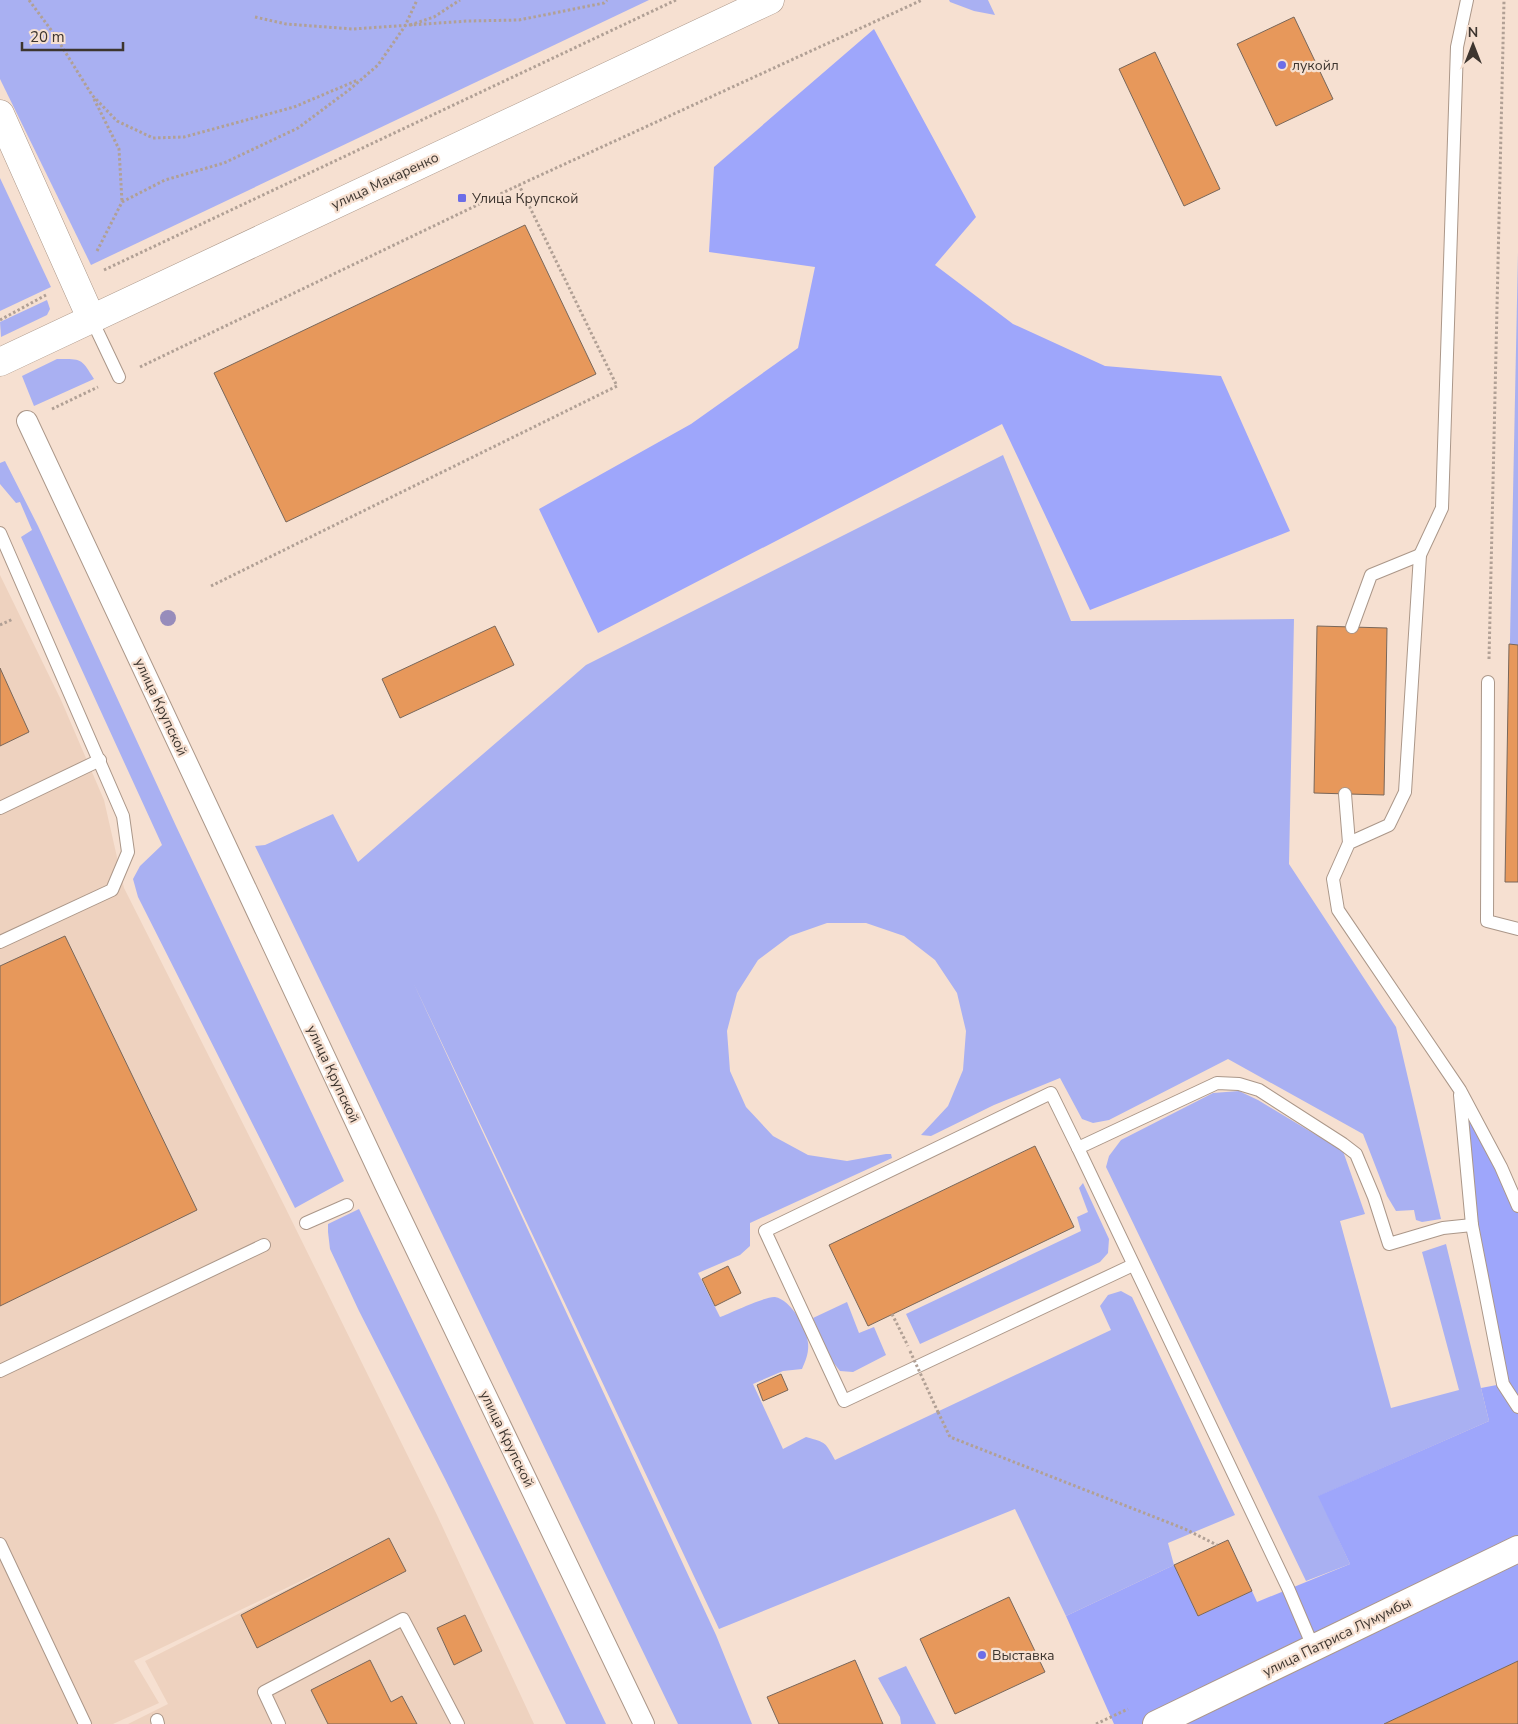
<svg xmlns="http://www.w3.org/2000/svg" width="1518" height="1724" viewBox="0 0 1518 1724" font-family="'Nunito Sans',sans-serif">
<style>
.built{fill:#eed2bf}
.green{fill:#a9b0f2}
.forest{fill:#9ea6fb}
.building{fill:#e7985b;stroke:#79675a}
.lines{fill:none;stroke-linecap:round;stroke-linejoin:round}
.service-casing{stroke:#ab9789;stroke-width:14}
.pedestrian-casing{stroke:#ab9789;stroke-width:22}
.minor-casing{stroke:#ab9789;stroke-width:28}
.secondary-casing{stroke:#ab9789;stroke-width:29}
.path{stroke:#b1a095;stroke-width:3;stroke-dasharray:2.5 2.5;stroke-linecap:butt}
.service{stroke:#fff;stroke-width:12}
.pedestrian{stroke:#fff;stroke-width:20}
.minor{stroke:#fff;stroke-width:26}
.secondary{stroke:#fff;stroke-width:28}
.path-bridge{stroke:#b1a095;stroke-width:3;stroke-dasharray:2.5 2.5;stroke-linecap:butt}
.tree{fill:#978cbb}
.poi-dot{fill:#6c6de7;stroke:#f6e0d1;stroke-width:2}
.labels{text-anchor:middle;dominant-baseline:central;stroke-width:4.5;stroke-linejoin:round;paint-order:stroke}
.poi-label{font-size:14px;fill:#3d352f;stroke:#f6e0d1;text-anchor:start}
.street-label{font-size:14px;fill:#3d352f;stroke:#f6e0d1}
</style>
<rect width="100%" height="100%" fill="#f6e0d1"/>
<polygon class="built" points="0,575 61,700 104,800 124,888 285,1207 437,1515 534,1724 128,1724 168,1704 145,1661 345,1560 134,1661 159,1703 113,1724 0,1724"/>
<g class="green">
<polygon points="0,0 649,0 91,265 0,79"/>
<polygon points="949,0 988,0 995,15 974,11 950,2"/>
<polygon points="0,178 51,287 0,311"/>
<polygon points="1518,252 1518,882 1505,882"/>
<polygon points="47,300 50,309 47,315 1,337 0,322"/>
<path d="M 57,359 C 82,359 81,358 94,379 L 34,406 L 22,376 Z"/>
<path d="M 1003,455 L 1071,621 L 1294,619 L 1289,864 L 1396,1027 L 1441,1219 L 1422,1222 L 1416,1220 L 1414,1210 L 1396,1211 L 1387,1196 L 1363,1134 L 1228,1059 L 1109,1120 L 1093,1123 L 1082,1119 L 1060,1078 L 994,1105 L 931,1136 L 921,1135 L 948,1106 L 963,1070 L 966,1031 L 957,993 L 935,960 L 904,936 L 866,923 L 827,923 L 790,936 L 758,960 L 737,993 L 727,1031 L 730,1071 L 746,1107 L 773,1136 L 808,1155 L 847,1161 L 886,1154 L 891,1154 L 892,1158 L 750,1223 L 750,1246 L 740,1255 L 698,1273 L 720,1317 C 731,1313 766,1296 775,1297 C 791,1300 807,1328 808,1343 C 809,1352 806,1360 802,1369 L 783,1371 L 753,1384 L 783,1449 L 806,1437 C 827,1443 825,1442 835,1460 L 1111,1330 L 1100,1306 L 1108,1295 L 1121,1291 L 1132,1297 L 1235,1515 L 1168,1543 L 1174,1565 L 1066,1616 L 1015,1509 L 719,1629 L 413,982 L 716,1635 L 752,1724 L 678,1724 C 536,1432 397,1138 255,846 L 265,845 L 333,814 L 358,862 L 586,665 Z"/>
<polygon points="5,461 38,526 176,826 344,1181 295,1208 138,897 133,879 140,866 162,845 21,537 32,530 20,502 16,503 0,484 0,463"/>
<polygon points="1239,1091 1258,1100 1343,1151 1365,1214 1340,1221 1391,1408 1459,1390 1422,1252 1446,1244 1489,1421 1319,1496 1350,1564 1306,1581 1106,1167 1109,1156 1121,1140 1213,1093"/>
<polygon points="1083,1183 1109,1239 1108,1253 1100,1262 920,1344 906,1314 1081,1231 1077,1217 1088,1212 1079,1188"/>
<polygon points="359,1209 606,1724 566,1724 445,1479 359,1311 330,1249 328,1232 328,1224"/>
<polygon points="847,1302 859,1333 874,1327 886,1355 853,1372 840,1371 829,1357 813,1318"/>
<polygon points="906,1666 936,1724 901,1724 900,1717 878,1678"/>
</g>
<g class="forest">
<polygon points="874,29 976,217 935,265 1013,324 1105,366 1221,376 1290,531 1090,610 1002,424 598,633 539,509 691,424 798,348 815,267 709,252 714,167"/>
<polygon points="1460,1090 1518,1206 1518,1661 1384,1724 1114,1724 1066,1616 1174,1565 1198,1616 1252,1591 1257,1602 1350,1564 1318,1496 1489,1421 1481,1388 1502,1384 1472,1225"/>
</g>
<g class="building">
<polygon points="1294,17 1333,99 1276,126 1237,44"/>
<polygon points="1155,52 1220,189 1184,206 1119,69"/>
<polygon points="525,225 596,374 286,522 214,373"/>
<polygon points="495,626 514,665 400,718 382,679"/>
<polygon points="1317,626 1387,628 1384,795 1314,793"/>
<polygon points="1509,644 1518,645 1518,882 1505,882"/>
<polygon points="0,668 29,732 0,746"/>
<polygon points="65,936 197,1210 0,1306 0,966"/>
<polygon points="1035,1146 1074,1227 868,1326 829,1245"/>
<polygon points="728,1266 741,1293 715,1306 702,1279"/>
<polygon points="781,1374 788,1390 763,1401 757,1385"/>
<polygon points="389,1538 406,1571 257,1648 241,1615"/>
<polygon points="1228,1540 1252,1591 1198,1616 1174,1565"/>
<polygon points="1009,1597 1045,1672 955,1714 920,1639"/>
<polygon points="465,1615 482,1651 454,1665 437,1628"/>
<polygon points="370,1660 391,1702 402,1696 417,1724 328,1724 311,1690"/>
<polygon points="855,1660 883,1724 779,1724 767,1697"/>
<polygon points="1518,1661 1518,1724 1384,1724"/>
</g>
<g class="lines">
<defs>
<g id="service">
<polyline points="1467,0 1457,47 1442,508 1420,555 1405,792 1389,825 1349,843 1333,879 1338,910 1460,1090 1501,1167 1518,1206"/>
<polyline points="91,318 119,377"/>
<polyline points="0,533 123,816 128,852 112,890 0,942"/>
<polyline points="1352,627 1371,575 1420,555"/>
<polyline points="1488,682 1487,921 1518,929"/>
<polyline points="1345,794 1349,843"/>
<polyline points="0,808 100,760"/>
<polyline points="1460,1095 1472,1225 1503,1384 1518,1407"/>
<polyline points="1078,1148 1051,1093 765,1231 844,1401 1133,1265"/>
<polyline points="306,1223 347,1205"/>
<polyline points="0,1371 264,1245"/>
<polyline points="0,1544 85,1724"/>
<polyline points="1314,1649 1288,1588 1078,1148 1217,1083 1239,1084 1259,1090 1343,1144 1356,1154 1374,1197 1389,1244 1443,1228 1472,1225"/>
<polyline points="157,1720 158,1724"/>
<polyline points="279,1724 264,1692 403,1619 458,1724"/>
</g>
<polyline id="pedestrian" points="27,421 385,1185 644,1724"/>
<polyline id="minor" points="1156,1724 1518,1549"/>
<g id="secondary">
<polyline points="0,114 91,318"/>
<polyline points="0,362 770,0"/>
</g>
</defs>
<use href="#service" class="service-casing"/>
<use href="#pedestrian" class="pedestrian-casing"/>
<use href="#minor" class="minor-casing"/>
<use href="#secondary" class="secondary-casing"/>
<g class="path">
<polyline points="29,0 54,34 92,95 117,121 153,138 184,137 294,107 358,80"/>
<polyline points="255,17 286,24 353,29 468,21 519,20 604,3 607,0"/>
<polyline points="410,25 434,17 460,0"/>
<polyline points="94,99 119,149 122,202"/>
<polyline points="97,251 122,202 165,180 224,163 298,128 349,90 378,65 405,26 417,0"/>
<polyline points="104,270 676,0"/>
<polyline points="0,320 46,295"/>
<polyline points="140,367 519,185 922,0"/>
<polyline points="52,409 98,387"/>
<polyline points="211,586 617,386 519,185"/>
<polyline points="0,625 13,619"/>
<polyline points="1489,659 1504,0"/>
<polyline points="892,1314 908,1346"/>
<polyline points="938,1412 950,1437 1185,1529 1217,1545"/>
<polyline points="1096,1724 1128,1709"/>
</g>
<use href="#service" class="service"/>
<use href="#pedestrian" class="pedestrian"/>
<use href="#minor" class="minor"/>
<use href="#secondary" class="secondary"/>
<polyline class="path-bridge" points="910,1351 938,1412"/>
</g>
<circle class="tree" cx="168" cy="618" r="8"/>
<g class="poi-dot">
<circle cx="1282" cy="65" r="5"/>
<rect x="457" y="193" width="10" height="10" rx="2.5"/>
<circle cx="982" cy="1655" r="5"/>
</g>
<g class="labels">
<g class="poi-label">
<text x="1292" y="65">лукойл</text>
<text x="472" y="198">Улица Крупской</text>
<text x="992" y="1655">Выставка</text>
</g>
<g class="street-label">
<text transform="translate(385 181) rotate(-25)">улица Макаренко</text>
<text transform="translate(161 707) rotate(65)">улица Крупской</text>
<text transform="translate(333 1074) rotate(65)">улица Крупской</text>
<text transform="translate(507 1439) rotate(64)">улица Крупской</text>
<text transform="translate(1337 1637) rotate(-26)">улица Патриса Лумумбы</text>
</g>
</g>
<g transform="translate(1473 45)" stroke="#f6e0d1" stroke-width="4" paint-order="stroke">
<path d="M0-4L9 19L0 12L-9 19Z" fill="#3d352f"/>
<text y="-8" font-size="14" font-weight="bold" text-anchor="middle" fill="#3d352f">N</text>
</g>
<path d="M22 42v8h101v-8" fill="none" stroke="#3d352f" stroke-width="2.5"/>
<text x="30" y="42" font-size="15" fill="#3d352f" stroke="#f6e0d1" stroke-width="4" paint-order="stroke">20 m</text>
</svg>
